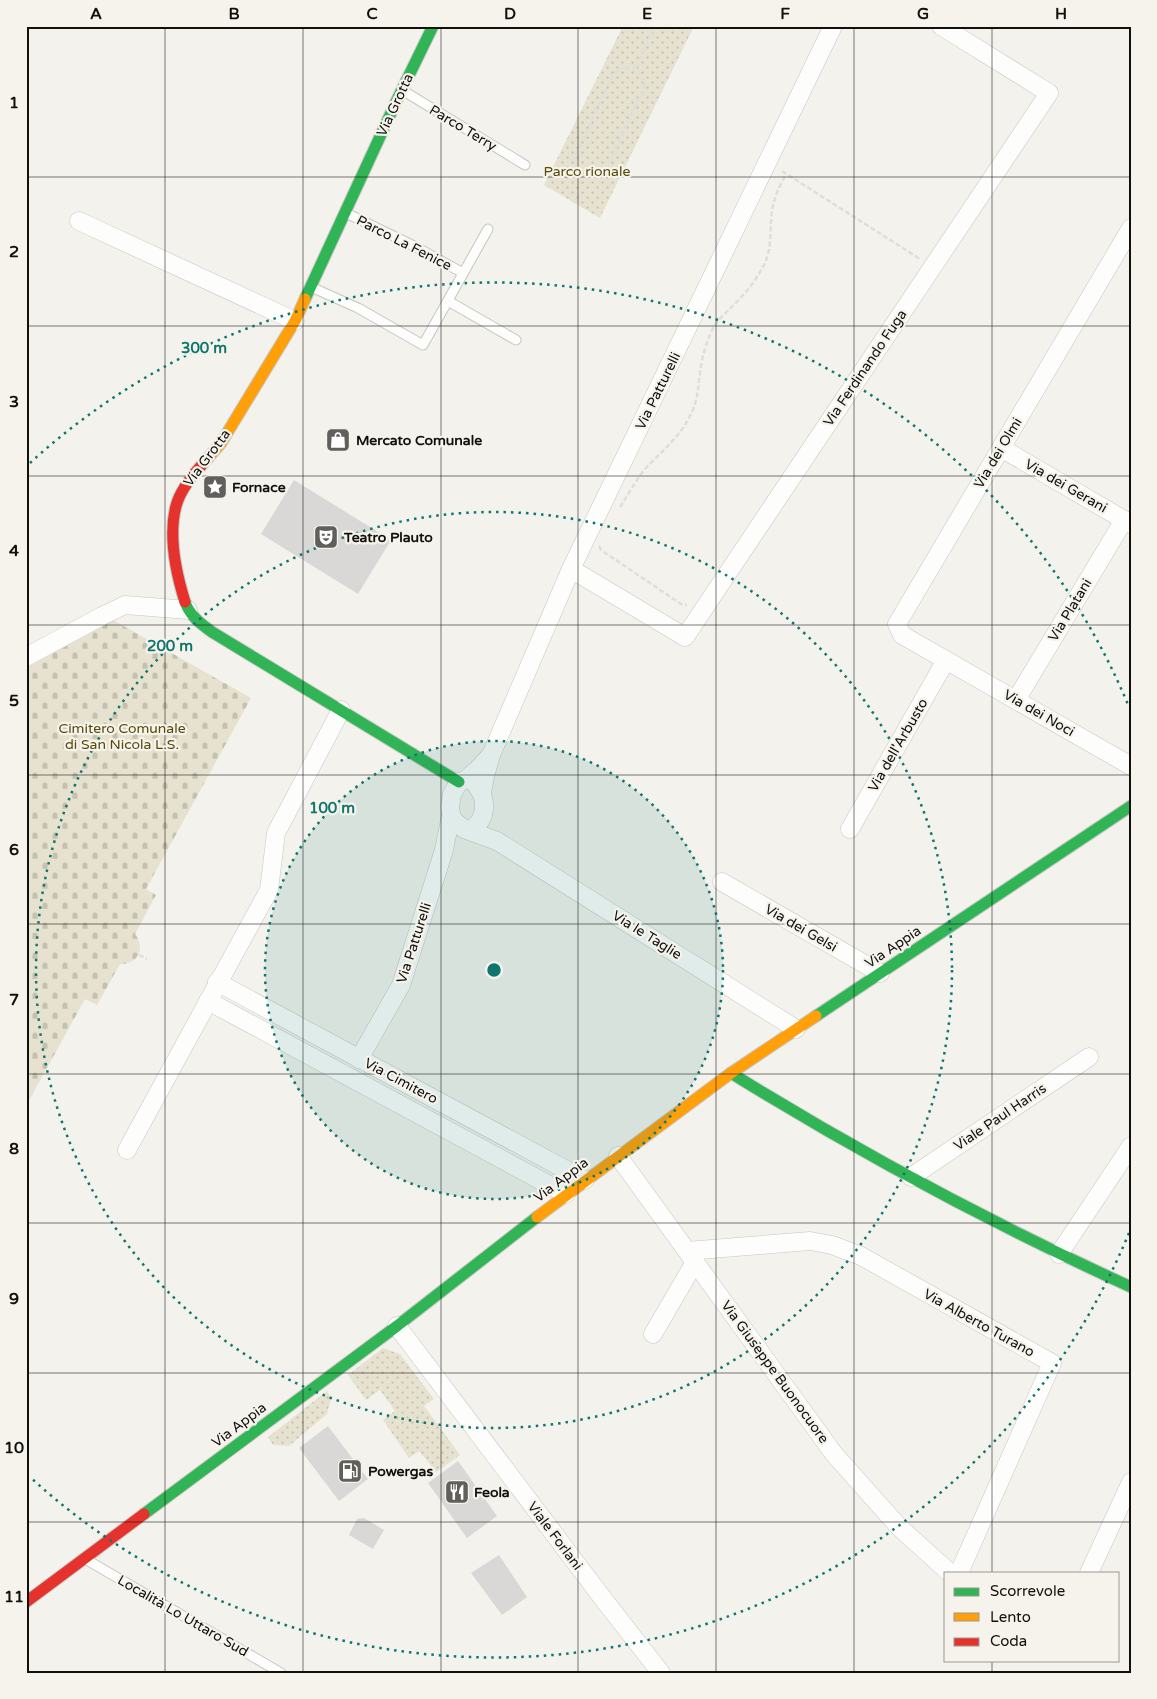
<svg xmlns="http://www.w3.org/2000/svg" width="1157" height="1699" viewBox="0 0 1157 1699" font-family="'Varela Round',sans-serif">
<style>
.grass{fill:url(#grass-dots)}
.cemetery{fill:url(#cemetery-stones)}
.building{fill:#dad8d7}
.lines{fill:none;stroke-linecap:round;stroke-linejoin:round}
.lane-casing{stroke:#c7c6c2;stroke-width:11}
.street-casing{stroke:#c7c6c2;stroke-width:19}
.fast-casing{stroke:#c7c6c2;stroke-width:13}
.slow-casing{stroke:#c7c6c2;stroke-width:13}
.jam-casing{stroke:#c7c6c2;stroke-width:13}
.path{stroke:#dededc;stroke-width:2.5;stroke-dasharray:5 2.5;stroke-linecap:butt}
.lane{stroke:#fdfdfc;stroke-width:9}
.street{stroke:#fdfdfc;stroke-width:18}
.fast{stroke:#30b455;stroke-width:11}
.slow{stroke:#ff9f0a;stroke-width:11}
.jam{stroke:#e5322d;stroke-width:11}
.grid{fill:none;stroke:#11100d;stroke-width:1;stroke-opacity:0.55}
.ring{fill:none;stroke:#0f766e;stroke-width:2.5;stroke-dasharray:2.5 5}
.labels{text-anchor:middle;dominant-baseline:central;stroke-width:4.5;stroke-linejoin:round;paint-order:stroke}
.street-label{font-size:14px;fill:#11100d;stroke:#f5f3eb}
.park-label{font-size:14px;fill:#574809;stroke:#f5f3eb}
.poi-label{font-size:14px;font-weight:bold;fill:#11100d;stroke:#f5f3eb;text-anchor:start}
.centre{fill:#0f766e;stroke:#f5f3eb;stroke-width:2.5}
.ring-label{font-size:15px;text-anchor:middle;font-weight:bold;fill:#0f766e;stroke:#f5f3eb;stroke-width:4.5;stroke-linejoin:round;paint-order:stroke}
.neatline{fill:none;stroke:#11100d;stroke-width:2}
.grid-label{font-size:16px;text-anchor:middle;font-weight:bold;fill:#11100d}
</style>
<defs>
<pattern id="grass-dots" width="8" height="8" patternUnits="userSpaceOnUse" patternTransform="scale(1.25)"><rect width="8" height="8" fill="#e6e2cf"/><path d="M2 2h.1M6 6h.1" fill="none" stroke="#c4c1b1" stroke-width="1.8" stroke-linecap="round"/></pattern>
<pattern id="cemetery-stones" width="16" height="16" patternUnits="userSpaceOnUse" patternTransform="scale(1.25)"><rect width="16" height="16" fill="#e6e2cf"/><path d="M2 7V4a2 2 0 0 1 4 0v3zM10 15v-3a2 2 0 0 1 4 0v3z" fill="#c4c1b1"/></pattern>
</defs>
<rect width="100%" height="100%" fill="#f3f2ed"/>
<g class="grass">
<polygon points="623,26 694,26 600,218 544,185"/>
<polygon points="383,1348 400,1354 434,1399 424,1406 460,1455 436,1472 419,1451 409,1458 383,1420 395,1411 380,1390 366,1400 348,1375"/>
<polygon points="327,1391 331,1399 327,1414 289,1446 273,1445 268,1437"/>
</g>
<path class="cemetery" d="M 113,620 L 251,698 L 146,889 L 156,895 L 135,934 C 146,948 138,965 120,964 L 97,1005 L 85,999 L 26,1106 L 26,668 Z"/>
<g class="building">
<polygon points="294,480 391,540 358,594 261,534"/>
<polygon points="328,1426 368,1479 339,1501 299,1448"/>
<polygon points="458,1461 497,1516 467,1538 428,1483"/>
<polygon points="364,1518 384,1530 373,1549 349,1535 357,1519"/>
<polygon points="499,1555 527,1597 502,1615 471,1573"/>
</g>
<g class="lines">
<defs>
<g id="lane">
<polyline points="402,90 525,165"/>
<polyline points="346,213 414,246 463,273"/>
<polyline points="311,287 358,308 423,345 488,229"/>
<polyline points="448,301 516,340"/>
<polyline points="87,1560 281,1673"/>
</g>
<g id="street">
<polyline points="79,221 295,321"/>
<polyline points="1131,228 897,624 902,635 1131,766"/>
<polyline points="1001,448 1131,524"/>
<polyline points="571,569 685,637 1049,93 941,26"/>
<polyline points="26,657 102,616 125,605 188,610"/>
<polyline points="1016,700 1124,520"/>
<polyline points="482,793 485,776 491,755 571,569 833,26"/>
<polyline points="451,815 454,821 464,829 497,841 796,1029"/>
<polyline points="850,829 946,660"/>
<path d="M 469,830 C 488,821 488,798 475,784"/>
<polyline points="722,882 880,973"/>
<polyline points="217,982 585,1180"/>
<polyline points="208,1001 566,1194"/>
<polyline points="359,1059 401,985 444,850 451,815 450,807 452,794 459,782 465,780 477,770 489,757"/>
<polyline points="127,1150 269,890 276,833 341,710"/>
<polyline points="618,1156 834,1454 899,1527 950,1573"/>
<polyline points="911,1177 1089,1057"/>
<polyline points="687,1251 810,1241 832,1245 861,1256 1052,1363 959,1573"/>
<polyline points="1059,1254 1131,1146"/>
<polyline points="397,1326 604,1600 661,1673"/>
<polyline points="653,1334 695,1262"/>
<polyline points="1089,1573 1131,1482"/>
</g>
<g id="fast">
<polyline points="305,299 396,102 433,26"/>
<path d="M 185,602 C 190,616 201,624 212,632 L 459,782"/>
<polyline points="816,1016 1131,806"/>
<path d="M 731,1073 C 860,1153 993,1224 1131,1287"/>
<polyline points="144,1514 397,1326 537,1217"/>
</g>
<g id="slow">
<polyline points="201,466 221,443 295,321 305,299"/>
<polyline points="537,1217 731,1073 816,1016"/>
</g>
<g id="jam">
<path d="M 185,602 C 176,573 168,536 176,506 C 180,491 191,477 201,466"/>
<polyline points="26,1602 144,1514"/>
</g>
</defs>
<use href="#lane" class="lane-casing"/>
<use href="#street" class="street-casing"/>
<use href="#fast" class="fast-casing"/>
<use href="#slow" class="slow-casing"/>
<use href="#jam" class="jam-casing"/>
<g class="path">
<path d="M 625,67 L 636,67 L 641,75 L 645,86 L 607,167 L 601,173 L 589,177 C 580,173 577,169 574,159 L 612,76 L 618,70 Z"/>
<polyline points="636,67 655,26"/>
<polyline points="782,171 920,259"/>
<path d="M 620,507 C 628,495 636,480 645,469 C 662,451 680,437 691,414 C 699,398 698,383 701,366 C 703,354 707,341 712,330 C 720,316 732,308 742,296 C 751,287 758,276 764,265 C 774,245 768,222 774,202 C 776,192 782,183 786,174"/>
<polyline points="599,546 601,550 681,604 687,605"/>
<polyline points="139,955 147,959"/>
</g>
<use href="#lane" class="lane"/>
<use href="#street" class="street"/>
<use href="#fast" class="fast"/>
<use href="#slow" class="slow"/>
<use href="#jam" class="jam"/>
</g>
<path class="grid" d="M 165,26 L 165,1673M 303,26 L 303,1673M 441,26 L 441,1673M 578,26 L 578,1673M 716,26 L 716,1673M 854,26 L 854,1673M 992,26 L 992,1573M 26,177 L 1131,177M 26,326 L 1131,326M 26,476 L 1131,476M 26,625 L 1131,625M 26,775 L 1131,775M 26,924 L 1131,924M 26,1074 L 1131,1074M 26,1223 L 1131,1223M 26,1373 L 1131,1373M 26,1522 L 1131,1522M 992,1660 L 992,1673"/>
<circle cx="494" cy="970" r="229" fill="#0f766e" fill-opacity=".12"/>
<g class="ring">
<circle cx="494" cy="970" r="229"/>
<circle cx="494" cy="970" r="458"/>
<path d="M1129 1233A687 687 0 0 1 30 1477M30 463A687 687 0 0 1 1129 707"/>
</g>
<defs>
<symbol id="shop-square" viewBox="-11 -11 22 22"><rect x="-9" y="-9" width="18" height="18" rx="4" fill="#605f5b" stroke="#f5f3eb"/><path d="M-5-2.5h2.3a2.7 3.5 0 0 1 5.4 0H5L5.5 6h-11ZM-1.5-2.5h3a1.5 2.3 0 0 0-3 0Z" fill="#fff"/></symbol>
<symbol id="sight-square" viewBox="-11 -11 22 22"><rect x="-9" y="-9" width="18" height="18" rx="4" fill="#605f5b" stroke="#f5f3eb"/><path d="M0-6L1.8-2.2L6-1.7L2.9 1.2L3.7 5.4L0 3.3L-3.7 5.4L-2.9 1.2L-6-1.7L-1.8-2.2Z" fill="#fff"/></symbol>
<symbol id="theatre-square" viewBox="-11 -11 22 22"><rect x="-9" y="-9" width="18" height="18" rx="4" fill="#605f5b" stroke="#f5f3eb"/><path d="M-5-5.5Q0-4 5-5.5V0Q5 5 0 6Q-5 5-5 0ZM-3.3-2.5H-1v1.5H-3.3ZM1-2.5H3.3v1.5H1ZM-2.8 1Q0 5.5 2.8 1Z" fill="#fff"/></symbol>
<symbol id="fuel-square" viewBox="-11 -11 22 22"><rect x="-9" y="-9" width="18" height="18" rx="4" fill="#605f5b" stroke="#f5f3eb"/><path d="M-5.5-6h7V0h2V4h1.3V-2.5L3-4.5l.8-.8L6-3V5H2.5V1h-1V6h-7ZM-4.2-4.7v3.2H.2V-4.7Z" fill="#fff"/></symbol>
<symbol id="restaurant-square" viewBox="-11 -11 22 22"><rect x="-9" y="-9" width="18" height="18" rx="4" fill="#605f5b" stroke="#f5f3eb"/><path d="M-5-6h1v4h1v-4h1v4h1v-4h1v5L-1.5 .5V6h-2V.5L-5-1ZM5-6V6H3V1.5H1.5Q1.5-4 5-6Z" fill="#fff"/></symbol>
</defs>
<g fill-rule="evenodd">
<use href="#shop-square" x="324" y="426" width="28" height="28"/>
<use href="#sight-square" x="201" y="473" width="28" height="28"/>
<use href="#theatre-square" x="312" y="523" width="28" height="28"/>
<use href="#fuel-square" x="336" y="1457" width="28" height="28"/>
<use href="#restaurant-square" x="443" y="1478" width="28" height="28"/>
</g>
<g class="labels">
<g class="street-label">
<text transform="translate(395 105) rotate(-65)">Via Grotta</text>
<text transform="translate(463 128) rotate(31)">Parco Terry</text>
<text transform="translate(404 243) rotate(27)">Parco La Fenice</text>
<text transform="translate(865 368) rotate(-56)">Via Ferdinando Fuga</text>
<text transform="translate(658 391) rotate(-64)">Via Patturelli</text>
<text transform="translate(998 453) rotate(-59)">Via dei Olmi</text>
<text transform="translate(207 458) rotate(-53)">Via Grotta</text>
<text transform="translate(1066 486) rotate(30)">Via dei Gerani</text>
<text transform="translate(1070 610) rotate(-59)">Via Platani</text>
<text transform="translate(1039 713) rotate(30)">Via dei Noci</text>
<text transform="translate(898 745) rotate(-60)">Via dell'Arbusto</text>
<text transform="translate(801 928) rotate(30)">Via dei Gelsi</text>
<text transform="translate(647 935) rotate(32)">Via le Taglie</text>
<text transform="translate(414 943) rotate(-72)">Via Patturelli</text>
<text transform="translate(893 947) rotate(-34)">Via Appia</text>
<text transform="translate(401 1081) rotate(28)">Via Cimitero</text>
<text transform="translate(1000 1117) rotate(-34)">Viale Paul Harris</text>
<text transform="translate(561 1180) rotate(-37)">Via Appia</text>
<text transform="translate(979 1323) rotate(29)">Via Alberto Turano</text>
<text transform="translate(775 1372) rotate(54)">Via Giuseppe Buonocuore</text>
<text transform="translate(239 1425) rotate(-37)">Via Appia</text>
<text transform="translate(555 1536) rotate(53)">Viale Forlani</text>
<text transform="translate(183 1616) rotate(30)">Località Lo Uttaro Sud</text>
</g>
<g class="park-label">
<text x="587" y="171">Parco rionale</text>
<text x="122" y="728">Cimitero Comunale<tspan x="122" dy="16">di San Nicola L.S.</tspan></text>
</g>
<g class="poi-label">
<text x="356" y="440">Mercato Comunale</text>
<text x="232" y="487">Fornace</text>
<text x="344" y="537">Teatro Plauto</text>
<text x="368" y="1471">Powergas</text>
<text x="474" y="1492">Feola</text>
</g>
</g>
<circle cx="494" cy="970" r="8" class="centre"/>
<g class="ring-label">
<text x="204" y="353">300 m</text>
<text x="170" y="651">200 m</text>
<text x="332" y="813">100 m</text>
</g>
<rect width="1157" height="1699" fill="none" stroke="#f5f3eb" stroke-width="55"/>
<rect x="944" y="1572" width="175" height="90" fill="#f5f3eb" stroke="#9a9892"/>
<rect x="954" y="1588" width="25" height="8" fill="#30b455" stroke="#9a9892"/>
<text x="990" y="1596" font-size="15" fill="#11100d">Scorrevole</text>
<rect x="954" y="1613" width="25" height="8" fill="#ff9f0a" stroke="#9a9892"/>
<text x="990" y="1622" font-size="15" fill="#11100d">Lento</text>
<rect x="954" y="1638" width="25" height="8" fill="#e5322d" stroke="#9a9892"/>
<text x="990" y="1646" font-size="15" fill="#11100d">Coda</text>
<rect x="28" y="28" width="1102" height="1644" class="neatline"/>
<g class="grid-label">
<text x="96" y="19">A</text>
<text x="234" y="19">B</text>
<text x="372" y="19">C</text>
<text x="510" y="19">D</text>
<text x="647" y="19">E</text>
<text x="785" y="19">F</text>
<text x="923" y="19">G</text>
<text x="1061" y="19">H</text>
<text x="14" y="108">1</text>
<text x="14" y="257">2</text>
<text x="14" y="407">3</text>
<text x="14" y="556">4</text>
<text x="14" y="706">5</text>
<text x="14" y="855">6</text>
<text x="14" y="1005">7</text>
<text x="14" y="1154">8</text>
<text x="14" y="1304">9</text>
<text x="14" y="1453">10</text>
<text x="14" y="1602">11</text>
</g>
</svg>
